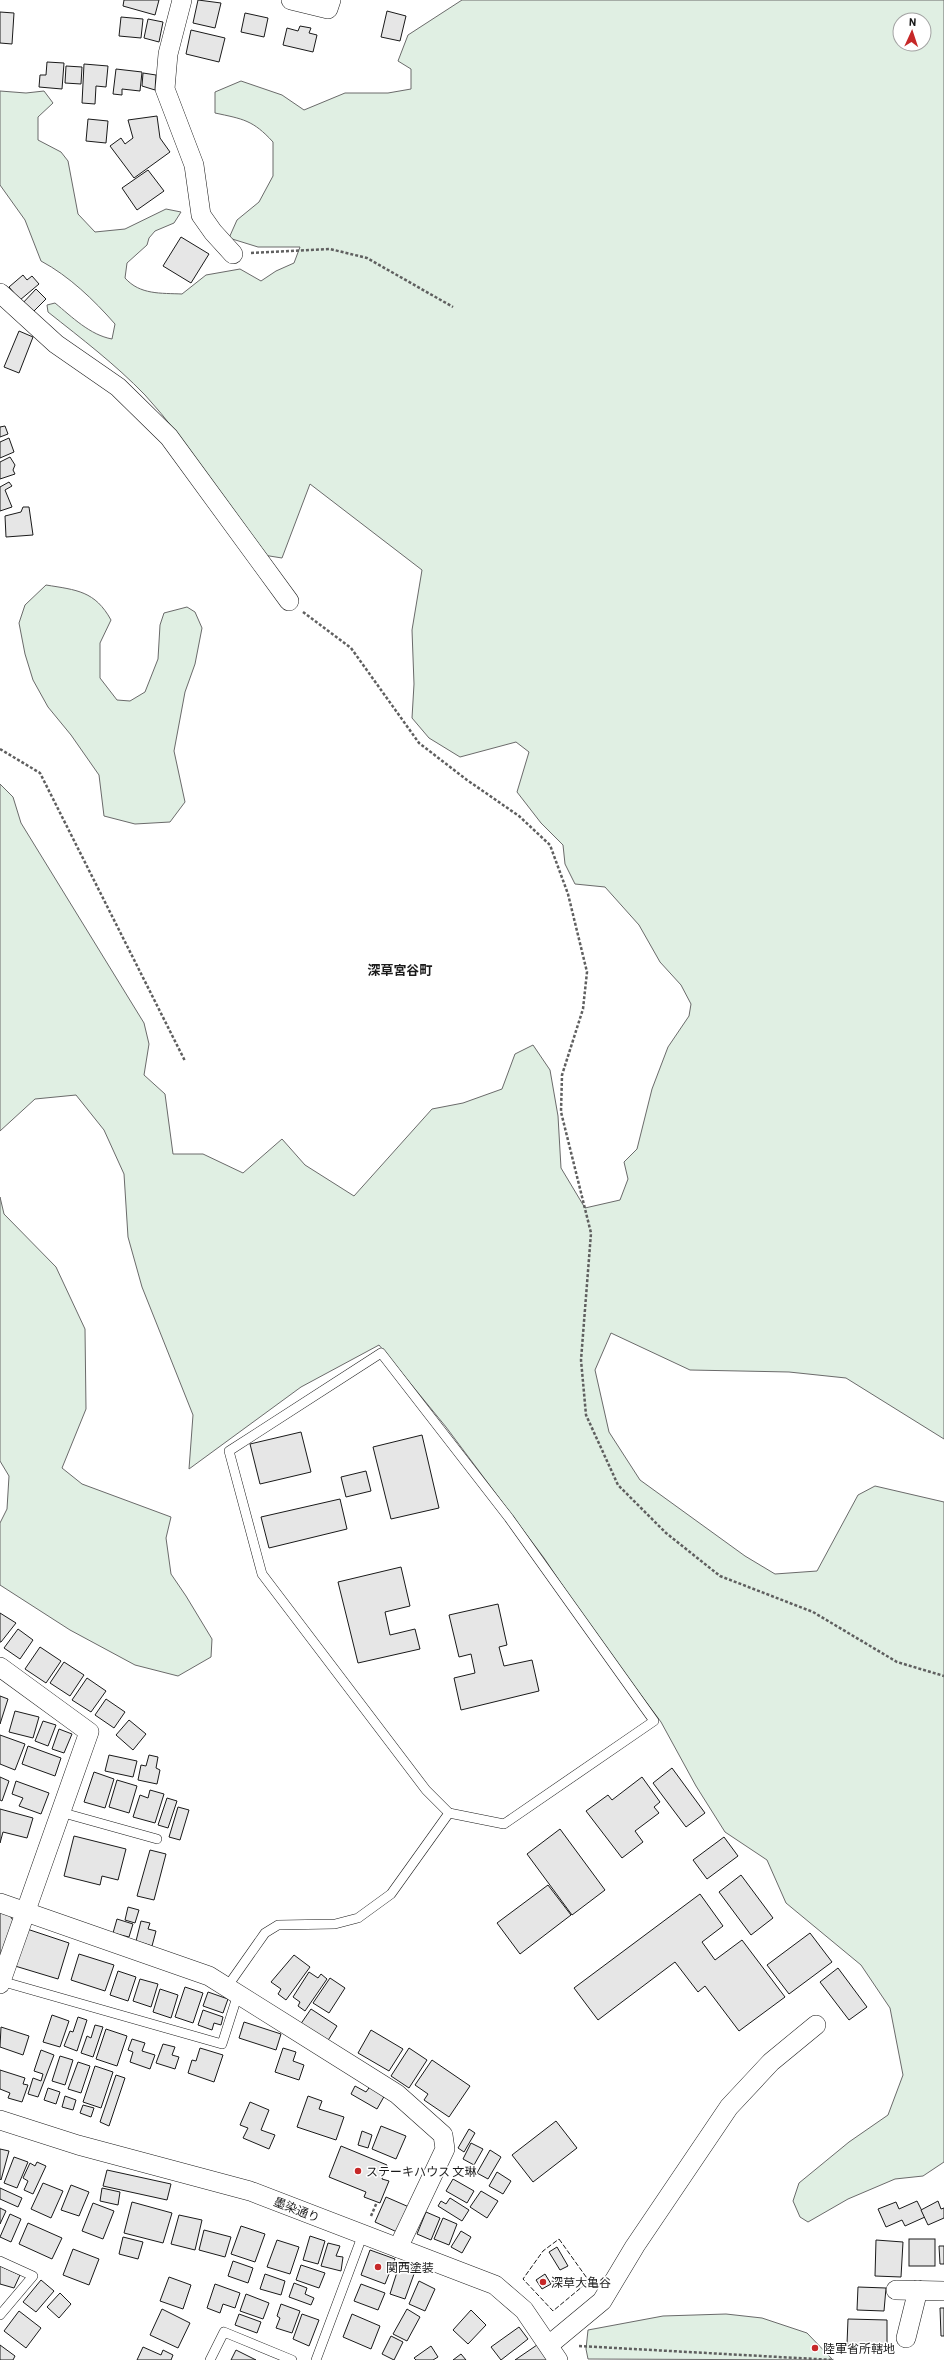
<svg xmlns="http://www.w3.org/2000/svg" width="944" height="2360" viewBox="0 0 944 2360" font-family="Barlow,'Noto Sans JP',sans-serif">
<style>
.green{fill:#e0efe3;stroke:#6a6a6a;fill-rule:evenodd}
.building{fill:#e6e6e6;stroke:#1a1a1a}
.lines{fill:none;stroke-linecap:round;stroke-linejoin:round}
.lane-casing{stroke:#1a1a1a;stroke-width:10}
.street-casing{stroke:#1a1a1a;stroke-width:20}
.path{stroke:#5f5f5f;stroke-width:2.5;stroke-dasharray:3 2;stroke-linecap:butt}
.lane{stroke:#fff;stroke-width:9}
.street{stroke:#fff;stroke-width:19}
.fence{stroke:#1a1a1a;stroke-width:1;stroke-dasharray:5 2;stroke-linecap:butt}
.poi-dot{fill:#c62828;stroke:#fff;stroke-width:1.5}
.labels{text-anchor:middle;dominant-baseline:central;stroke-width:3;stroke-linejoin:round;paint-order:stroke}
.poi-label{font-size:12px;fill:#1a1a1a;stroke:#fff;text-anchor:start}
.street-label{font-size:12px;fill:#1a1a1a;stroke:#fff}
.neighbourhood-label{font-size:13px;font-weight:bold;fill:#1a1a1a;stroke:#fff}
</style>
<rect width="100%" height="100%" fill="#fff"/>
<g class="green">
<path d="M 462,0 L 944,0 L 944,1439 L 846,1378 L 789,1372 L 690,1370 L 611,1333 L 595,1370 L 609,1432 L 640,1480 L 745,1556 L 775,1574 L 817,1571 L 858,1495 L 875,1486 L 944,1502 L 944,2162 L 923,2176 L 895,2179 L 848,2199 L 808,2222 L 800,2217 L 793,2201 L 799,2183 L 849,2142 L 888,2115 L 903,2075 L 890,2008 L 861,1965 L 786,1903 L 767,1860 L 725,1832 L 696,1786 L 661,1722 L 595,1634 L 544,1558 L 446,1427 L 379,1345 L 301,1387 L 189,1469 L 193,1415 L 142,1287 L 128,1237 L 124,1174 L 104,1130 L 76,1095 L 35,1099 L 0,1131 L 0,784 L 13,797 L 21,823 L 144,1023 L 149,1044 L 144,1075 L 165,1094 L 173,1154 L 203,1154 L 243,1173 L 282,1139 L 305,1165 L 354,1196 L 432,1109 L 463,1103 L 502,1089 L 515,1054 L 533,1045 L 550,1070 L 558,1116 L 561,1168 L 585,1208 L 620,1200 L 628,1179 L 624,1162 L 637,1149 L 652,1089 L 668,1047 L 689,1016 L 691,1004 L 681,985 L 660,962 L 639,925 L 605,887 L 575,884 L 565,864 L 563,845 L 541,823 L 517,792 L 529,752 L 516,742 L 460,757 L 429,738 L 412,718 L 414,684 L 412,630 L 422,570 L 310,484 L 282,558 L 257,554 C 222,499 189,443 145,395 C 115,364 82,339 48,312 L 47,305 L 55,303 C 72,317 90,335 112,339 L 115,324 C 94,300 69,276 41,261 L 25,220 L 0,185 L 0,91 L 26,93 L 44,91 L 53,103 L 38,117 L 38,140 L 61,152 L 68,161 L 78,214 L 95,232 L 125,229 L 166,209 L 181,212 L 174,223 L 155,231 L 149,238 L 147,245 L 127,263 L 125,278 C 140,295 161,293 182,294 L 206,275 L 240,269 L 261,281 L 276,271 L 294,263 L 300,247 L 258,247 L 229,238 L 237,220 L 259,202 L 273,176 L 273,142 C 253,120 243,119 215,113 L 215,92 L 241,81 L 282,95 L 304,110 L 345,93 L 388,93 L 411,89 L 411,69 L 398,61 L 408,35 ZM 900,20 L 924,20 L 924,44 L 900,44 Z"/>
<path d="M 46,585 C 77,590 95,591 111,620 L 100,643 L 100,678 L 117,700 L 130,701 L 145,692 L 158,659 L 160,625 L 164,613 L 187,607 L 195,612 L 202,628 L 195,664 L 185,692 L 174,751 L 185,802 L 170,822 L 135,824 L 104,816 L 99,775 L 71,735 L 48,707 L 33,680 L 25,654 L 19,623 L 25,605 Z"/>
<polygon points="0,1197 4,1214 56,1267 85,1329 86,1409 62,1468 82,1484 171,1517 166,1538 171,1574 186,1596 212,1639 211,1657 178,1676 135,1665 70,1630 0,1585 0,1523 7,1509 9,1476 0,1461"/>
<polygon points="726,2314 762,2318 807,2333 833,2360 588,2359 586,2349 588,2330 663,2316"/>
</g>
<g class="building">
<polygon points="124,0 159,0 155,15 123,6"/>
<polygon points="198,0 221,3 215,28 193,23"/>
<polygon points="387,11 406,16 400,41 381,37"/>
<polygon points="0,12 14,13 12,44 0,43"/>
<polygon points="245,13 268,18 264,37 241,32"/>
<polygon points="121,17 143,19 141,38 119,36"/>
<polygon points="148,19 163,22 159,42 144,38"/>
<polygon points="300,26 311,28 309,33 317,35 313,52 283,45 287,28 298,31"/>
<polygon points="191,30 225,38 219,62 186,54"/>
<polygon points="47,62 64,63 62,89 39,87 40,75 46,75"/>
<polygon points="84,64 108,66 106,87 96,86 95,104 82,103"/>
<polygon points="66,66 82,67 81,84 65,83"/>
<polygon points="116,69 142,72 140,91 122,89 122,95 113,94"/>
<polygon points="143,73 156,75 155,90 142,86"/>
<polygon points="157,116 160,138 170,152 134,178 110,146 121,138 125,144 133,138 128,120"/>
<polygon points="88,119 108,121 106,143 86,141"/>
<polygon points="148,170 164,191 137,210 122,188"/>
<polygon points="181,237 209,254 191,283 163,266"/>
<polygon points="23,275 27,280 32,276 39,284 20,300 9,287"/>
<polygon points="36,289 46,299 31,314 21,305"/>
<polygon points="19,331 33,337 19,373 4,367"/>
<polygon points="5,426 8,434 0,437 0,427"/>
<polygon points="9,438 14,452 0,458 0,442"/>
<polygon points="10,457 15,465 13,470 15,474 0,479 0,462"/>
<polygon points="9,482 12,486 5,490 12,507 0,511 0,487"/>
<polygon points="23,507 29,507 33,535 6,537 5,516 21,512"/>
<polygon points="301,1432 311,1472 260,1484 250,1444"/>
<polygon points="422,1435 439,1508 391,1519 373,1447"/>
<polygon points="366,1471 371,1491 346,1497 341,1477"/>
<polygon points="340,1499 347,1529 269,1548 261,1517"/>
<polygon points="401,1567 410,1606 385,1612 390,1635 415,1629 420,1649 358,1663 338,1582"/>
<polygon points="498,1604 507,1645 499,1647 504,1666 532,1660 539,1691 461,1710 454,1678 475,1673 471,1654 459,1657 449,1615"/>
<polygon points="0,1613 16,1623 1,1642 0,1642"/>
<polygon points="18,1629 33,1640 20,1659 4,1648"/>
<polygon points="40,1647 61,1661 46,1683 25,1669"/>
<polygon points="64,1662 84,1675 70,1696 50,1683"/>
<polygon points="87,1678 106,1691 91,1712 72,1700"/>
<polygon points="0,1696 8,1699 0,1724"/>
<polygon points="106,1699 125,1712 114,1728 95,1715"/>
<polygon points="15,1711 39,1717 33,1738 9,1732"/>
<polygon points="129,1720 146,1734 133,1750 116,1735"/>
<polygon points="43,1721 56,1725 48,1746 35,1741"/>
<polygon points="59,1729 72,1734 64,1753 52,1749"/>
<polygon points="0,1735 25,1744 15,1770 0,1764"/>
<polygon points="28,1746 61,1758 55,1776 22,1764"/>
<polygon points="109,1755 137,1761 133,1777 105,1771"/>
<polygon points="149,1755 158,1757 156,1768 160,1770 157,1784 138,1780 141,1765 146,1766"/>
<polygon points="672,1768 705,1813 686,1827 653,1783"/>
<polygon points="94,1772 114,1779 105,1808 84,1802"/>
<polygon points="0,1777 9,1781 2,1801 0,1800"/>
<polygon points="642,1777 660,1802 654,1807 659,1813 635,1831 643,1842 622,1858 586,1811 608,1795 612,1800"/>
<polygon points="117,1780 137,1786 129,1813 109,1807"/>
<polygon points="16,1781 49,1793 41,1814 19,1806 23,1798 12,1794"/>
<polygon points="150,1790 164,1794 155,1823 133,1817 140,1795 148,1798"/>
<polygon points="167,1798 177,1801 168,1828 158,1825"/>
<polygon points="178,1807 189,1810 180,1840 169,1837"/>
<polygon points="0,1809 33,1818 27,1838 3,1832 0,1843"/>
<polygon points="560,1829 605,1890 572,1915 527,1854"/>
<polygon points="74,1836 126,1849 118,1880 102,1876 100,1885 64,1876"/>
<polygon points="724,1837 738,1856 707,1879 693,1860"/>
<polygon points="150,1850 166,1854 154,1900 137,1896"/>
<polygon points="741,1875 773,1918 751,1935 719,1892"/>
<polygon points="548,1885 571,1915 520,1954 497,1923"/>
<polygon points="700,1894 723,1926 702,1942 715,1960 742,1940 785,1997 739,2031 705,1986 698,1992 675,1962 598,2020 574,1988"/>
<polygon points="128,1907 139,1910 135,1923 125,1920"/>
<polygon points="0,1909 7,1911 16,1925 0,1968"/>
<polygon points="117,1919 133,1924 129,1937 113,1933"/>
<polygon points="141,1921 150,1923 148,1929 156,1931 152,1946 136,1941"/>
<polygon points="27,1929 69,1943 58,1979 15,1966"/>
<polygon points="810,1933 832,1962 789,1994 767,1965"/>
<polygon points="79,1954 114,1965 105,1991 71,1980"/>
<polygon points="294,1955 310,1967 286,2000 278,1994 281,1989 271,1982"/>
<polygon points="838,1968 867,2007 849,2020 820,1982"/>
<polygon points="118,1971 136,1977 128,2001 110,1995"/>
<polygon points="309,1972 318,1978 321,1974 327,1979 305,2011 298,2006 300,2002 293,1997"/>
<polygon points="330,1978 345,1988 329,2013 313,2003"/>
<polygon points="140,1979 158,1984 151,2007 133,2001"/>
<polygon points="185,1987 203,1993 193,2023 175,2017"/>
<polygon points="160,1989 178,1995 171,2018 153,2012"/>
<polygon points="208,1992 228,1999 223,2013 203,2006"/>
<polygon points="311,2009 337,2026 327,2042 300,2025"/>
<polygon points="203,2010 223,2017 221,2025 214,2023 212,2030 198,2025"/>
<polygon points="52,2015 69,2021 60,2047 43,2042"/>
<polygon points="78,2017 87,2020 77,2051 64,2046 70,2031 73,2032"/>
<polygon points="244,2022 281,2034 276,2050 239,2038"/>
<polygon points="95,2025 103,2027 93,2057 81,2053 87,2036 91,2038"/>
<polygon points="1,2027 29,2036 23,2055 0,2047"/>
<polygon points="106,2029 127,2036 117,2066 96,2059"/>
<polygon points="371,2030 403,2049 389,2071 358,2053"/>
<polygon points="132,2039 145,2043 142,2051 155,2055 150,2069 130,2062 133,2052 128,2050"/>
<polygon points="163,2044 175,2047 172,2055 179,2057 175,2069 156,2063"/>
<polygon points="200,2048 223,2055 214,2082 188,2073 192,2060 196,2061"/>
<polygon points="283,2048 296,2052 293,2061 304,2065 299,2080 275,2072"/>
<polygon points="409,2048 427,2060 409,2088 391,2076"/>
<polygon points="41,2050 54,2055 38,2097 28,2094 33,2078 41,2081 43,2074 34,2071"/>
<polygon points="60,2056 73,2060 65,2085 52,2081"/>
<polygon points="432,2060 470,2086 449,2117 424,2100 428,2094 415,2085"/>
<polygon points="78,2062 90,2066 81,2093 68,2089"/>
<polygon points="95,2066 113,2072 101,2108 83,2102"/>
<polygon points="0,2070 25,2078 23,2084 28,2085 22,2102 8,2098 10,2093 0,2089"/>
<polygon points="116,2075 125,2078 109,2126 100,2122"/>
<polygon points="371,2085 386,2093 377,2109 351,2094 355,2086 366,2092"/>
<polygon points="48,2088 60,2092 56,2104 44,2100"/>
<polygon points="65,2096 76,2100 73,2110 62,2107"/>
<polygon points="308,2096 322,2101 319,2109 344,2117 336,2140 297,2127"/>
<polygon points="250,2102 269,2110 261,2130 275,2135 269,2149 243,2138 248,2128 240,2125"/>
<polygon points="83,2105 94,2108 91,2117 80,2113"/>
<polygon points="556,2121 577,2148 533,2182 512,2155"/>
<polygon points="381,2126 406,2136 396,2159 372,2149"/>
<polygon points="469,2129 475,2133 464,2152 458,2148"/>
<polygon points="362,2131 372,2135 368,2148 358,2145"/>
<polygon points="471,2143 483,2149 474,2165 463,2159"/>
<polygon points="341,2146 387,2165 382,2179 389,2181 380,2203 364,2197 366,2192 329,2177"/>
<polygon points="0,2149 9,2151 1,2180 0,2179"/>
<polygon points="490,2150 501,2157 488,2179 477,2173"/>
<polygon points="14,2157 28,2162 17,2188 4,2183"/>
<polygon points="37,2162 46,2166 33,2194 24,2190 28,2181 23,2178 30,2163 35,2166"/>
<polygon points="107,2170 171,2184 167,2200 103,2186"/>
<polygon points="497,2172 511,2181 503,2194 489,2186"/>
<polygon points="453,2179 474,2191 467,2203 446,2191"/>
<polygon points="43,2183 63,2191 51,2218 31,2209"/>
<polygon points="71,2185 89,2192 79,2216 61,2210"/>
<polygon points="0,2188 22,2198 18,2207 0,2199"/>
<polygon points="102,2188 120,2192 118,2205 100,2201"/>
<polygon points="481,2191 498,2201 487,2218 470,2207"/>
<polygon points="386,2197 409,2207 397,2232 375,2222"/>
<polygon points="450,2198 469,2210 462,2221 438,2206 441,2201 446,2204"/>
<polygon points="917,2201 925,2217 905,2226 902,2220 886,2227 878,2209 896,2202 899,2209"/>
<polygon points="938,2201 941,2209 944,2208 944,2218 928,2225 921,2210"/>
<polygon points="132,2202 172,2213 163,2243 124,2233"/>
<polygon points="93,2203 114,2211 103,2239 82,2231"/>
<polygon points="0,2208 6,2211 0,2224"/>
<polygon points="426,2212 440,2218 431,2240 417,2234"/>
<polygon points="10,2214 21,2219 11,2242 0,2237"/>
<polygon points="179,2215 202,2220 195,2250 171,2244"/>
<polygon points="443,2218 457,2224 449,2245 434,2239"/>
<polygon points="28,2223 62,2238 52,2259 19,2244"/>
<polygon points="241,2226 265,2234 255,2262 231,2254"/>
<polygon points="204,2230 231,2237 225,2257 199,2250"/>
<polygon points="461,2231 471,2237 462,2253 451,2247"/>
<polygon points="310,2236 325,2241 318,2264 303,2260"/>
<polygon points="123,2237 143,2242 138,2259 119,2254"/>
<rect x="909" y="2239" width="26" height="27"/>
<polygon points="277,2240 299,2247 290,2274 267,2267"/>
<polygon points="876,2240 903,2242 901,2277 875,2276"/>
<polygon points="328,2243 340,2246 336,2256 343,2257 341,2271 321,2266"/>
<polygon points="939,2246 944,2246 944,2264 940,2264"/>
<polygon points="557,2247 568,2266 560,2270 549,2252"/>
<polygon points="73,2249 99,2259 89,2285 63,2275"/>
<polygon points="370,2250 395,2259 385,2284 361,2275"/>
<polygon points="233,2261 253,2268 248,2283 228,2276"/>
<polygon points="301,2265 325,2273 319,2288 296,2280"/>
<polygon points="0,2266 20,2275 14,2288 0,2284"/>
<polygon points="398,2269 414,2274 405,2299 390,2294"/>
<polygon points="265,2274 285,2281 281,2295 260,2289"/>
<polygon points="545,2274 551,2284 542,2289 536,2280"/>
<polygon points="169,2277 191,2285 183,2309 160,2301"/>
<polygon points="41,2280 54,2291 36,2312 23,2302"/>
<polygon points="419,2281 435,2289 425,2311 409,2304"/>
<polygon points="294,2283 307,2288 305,2294 314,2298 311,2305 289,2297"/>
<polygon points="215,2284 240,2293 235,2308 223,2304 220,2313 207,2308"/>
<polygon points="361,2284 385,2293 378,2310 354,2301"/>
<polygon points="858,2287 886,2288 884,2311 857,2310"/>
<polygon points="60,2293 71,2304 59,2318 47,2307"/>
<polygon points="246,2294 269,2303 263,2319 240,2311"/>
<polygon points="281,2304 300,2311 292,2333 276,2328 280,2318 277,2316"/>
<polygon points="940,2308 944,2308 944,2336 941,2336"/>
<polygon points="162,2309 190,2323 178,2348 150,2335"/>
<polygon points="407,2309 420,2317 407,2341 393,2334"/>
<polygon points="471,2310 486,2325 468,2344 453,2330"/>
<polygon points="19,2311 41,2328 26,2348 4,2331"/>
<polygon points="239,2314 261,2322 257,2333 235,2325"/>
<polygon points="302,2314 319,2320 309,2346 293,2339"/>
<polygon points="352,2314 380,2326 371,2349 343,2337"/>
<polygon points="848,2319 887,2320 887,2345 847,2344"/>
<polygon points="519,2327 528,2339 501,2360 491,2347"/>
<polygon points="391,2336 403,2342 394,2360 382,2354"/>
<polygon points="0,2345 15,2356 13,2360 0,2360"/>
<polygon points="537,2345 548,2360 515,2360"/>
<polygon points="431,2346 438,2357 433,2360 416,2360 414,2358"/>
<polygon points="143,2347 161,2355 163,2350 173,2355 171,2360 137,2360"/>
<polygon points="236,2350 256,2360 231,2360"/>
<polygon points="461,2354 466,2360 453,2360"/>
</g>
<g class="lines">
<defs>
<g id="lane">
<polygon points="381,1353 509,1518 654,1721 504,1824 449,1813 426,1790 262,1574 229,1451"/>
<polyline points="60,1812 157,1839"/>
<polyline points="1,1981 222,2044 238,1994"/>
<polyline points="227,1987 265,1933 278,1925 335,1924 358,1918 391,1894 449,1813"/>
<polyline points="0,2261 33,2276 0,2315"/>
<polyline points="210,2360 224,2332 292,2360"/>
<polyline points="316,2360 363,2234"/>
</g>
<g id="street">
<polyline points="182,0 168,54 165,89 194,165 201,215 213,232 233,254"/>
<polyline points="291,0 328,9 331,0"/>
<polyline points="0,293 56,344 118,387 169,437 289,601"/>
<polyline points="0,1667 89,1732 0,1984"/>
<polyline points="0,1903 209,1976 397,2094 443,2135 445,2149 398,2248"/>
<polyline points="0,2120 78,2145 250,2191 495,2285 524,2310 558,2360"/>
<polyline points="896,2290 944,2291"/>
<polyline points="906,2338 918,2290"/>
<polyline points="549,2345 602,2301 635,2246 729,2107 771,2062 816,2025"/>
</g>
</defs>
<use href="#lane" class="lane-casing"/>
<use href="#street" class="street-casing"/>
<g class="path">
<polyline points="251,253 330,249 367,258 453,307"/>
<polyline points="303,612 351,648 419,743 467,780 519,816 550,845 568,894 587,972 583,1009 562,1075 561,1112 591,1233 581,1360 586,1415 618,1485 666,1533 720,1576 813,1612 897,1662 944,1676"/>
<polyline points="0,749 40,773 185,1061"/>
<polyline points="371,2216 377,2202"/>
<polyline points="579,2346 834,2360"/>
</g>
<use href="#lane" class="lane"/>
<use href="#street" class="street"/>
<polygon class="fence" points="559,2239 589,2281 553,2311 523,2279 543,2251"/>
</g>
<g class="poi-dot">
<circle cx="358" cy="2171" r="4"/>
<circle cx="378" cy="2267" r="4"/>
<circle cx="543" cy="2282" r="4"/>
<circle cx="815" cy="2348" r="4"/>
</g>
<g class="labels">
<g class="poi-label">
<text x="366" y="2171">ステーキハウス 文琳</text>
<text x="386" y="2267">関西塗装</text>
<text x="551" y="2282">深草大亀谷</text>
<text x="823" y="2348">陸軍省所轄地</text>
</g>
<g class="street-label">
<text transform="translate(297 2209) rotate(21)">墨染通り</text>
</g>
<g class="neighbourhood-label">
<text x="400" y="970">深草宮谷町</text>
</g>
</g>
<g transform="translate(912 32) rotate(3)"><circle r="19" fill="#ffffff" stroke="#a3a3a3"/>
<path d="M0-3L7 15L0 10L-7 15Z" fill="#c62828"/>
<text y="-6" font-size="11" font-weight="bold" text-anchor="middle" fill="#1a1a1a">N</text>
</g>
</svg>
